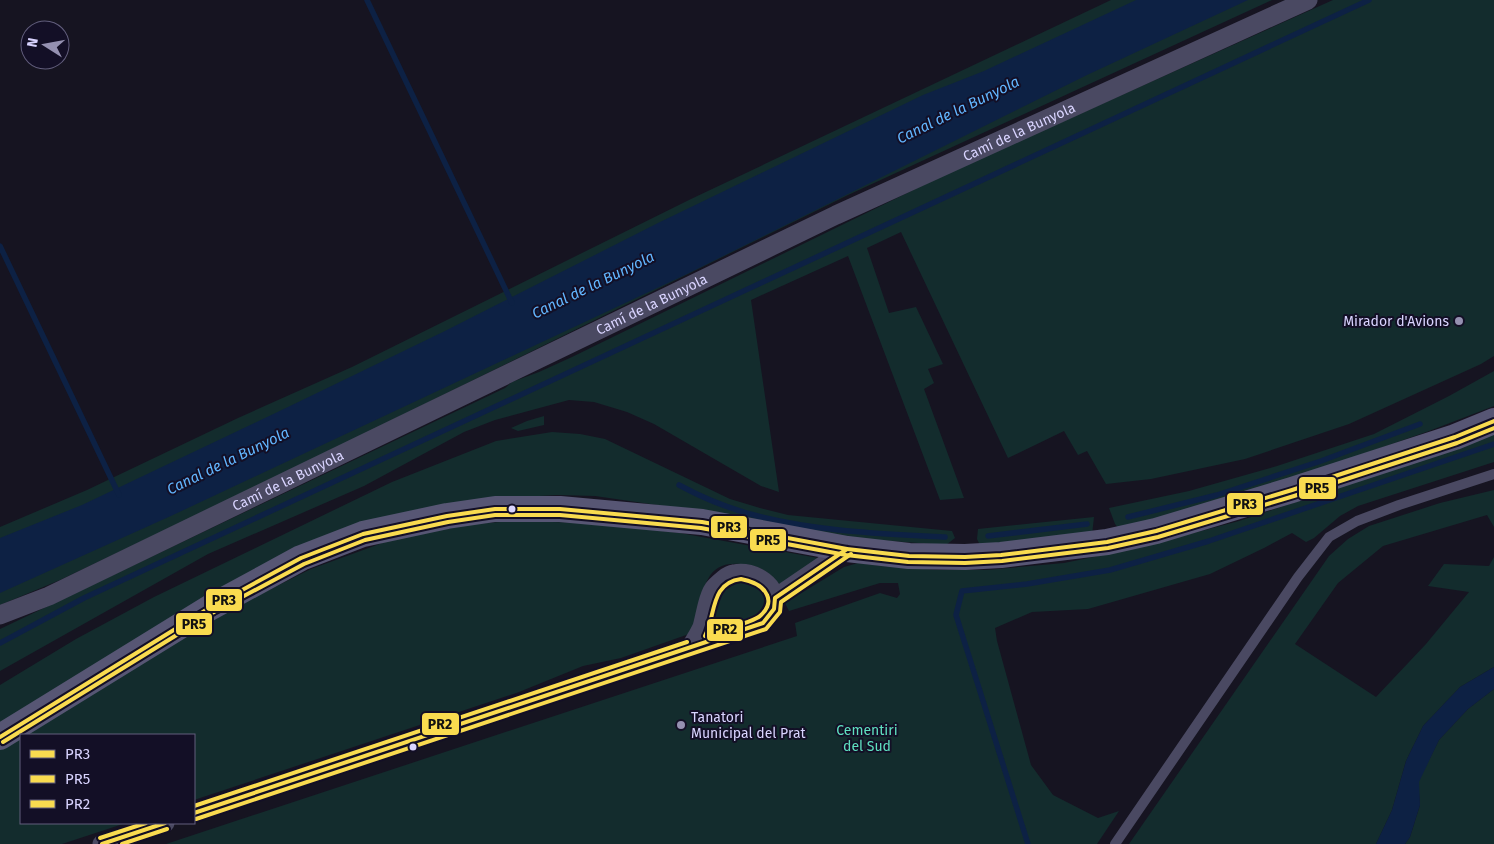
<svg xmlns="http://www.w3.org/2000/svg" width="1494" height="844" viewBox="0 0 1494 844" font-family="'Fira Sans',sans-serif">
<style>
.green{fill:#132c2d}
.water{fill:#0d2144}
.lines{fill:none;stroke-linecap:round;stroke-linejoin:round}
.stream{stroke:#0d2144;stroke-width:5.5}
.lane{stroke:#4a4962;stroke-width:10}
.street{stroke:#4a4962;stroke-width:19}
.secondary{stroke:#575674;stroke-width:26}
.bus-1-casing{stroke:#130f26;stroke-width:8}
.bus-2-casing{stroke:#130f26;stroke-width:8}
.bus-3-casing{stroke:#130f26;stroke-width:8}
.bus-1{stroke:#f9db4f;stroke-width:4}
.bus-2{stroke:#f9db4f;stroke-width:4}
.bus-3{stroke:#f9db4f;stroke-width:4}
.poi-dot{fill:#9591b1;stroke:#130f26;stroke-width:2}
.bus-dot{fill:#d9d4ff;stroke:#130f26;stroke-width:2}
.labels{text-anchor:middle;dominant-baseline:central;stroke-width:4;stroke-linejoin:round;paint-order:stroke}
.street-label{font-size:14px;fill:#d9d4ff;stroke:#130f26}
.poi-label{font-size:14px;fill:#d9d4ff;stroke:#130f26;text-anchor:end}
.park-label{font-size:14px;fill:#5fe0c0;stroke:#130f26}
.water-label{font-size:15px;font-style:italic;fill:#62b6ff;stroke:#130f26}
.line-badge{stroke:#130f26;stroke-width:2}
.pale-badge-label{font-size:14px;text-anchor:middle;font-weight:bold;fill:#111}
</style>
<rect width="100%" height="100%" fill="#161421"/>
<g class="green">
<polygon points="1111,0 1166,0 0,551 0,527 87,490 238,418 352,367 691,199"/>
<polygon points="1226,0 1272,0 848,195 281,475 60,580 0,605 0,585"/>
<polygon points="1333,0 1494,0 1494,356 1481,364 1349,424 1245,459 1151,479 1106,484 1087,451 1078,455 1064,431 1008,458 901,232 867,248 889,313 916,307 943,364 928,369 934,383 924,389 964,498 940,500 848,256 751,300 779,492 761,486 654,424 627,412 594,402 569,400 495,420 464,432 364,486 208,554 0,671 0,629 505,388 512,382 539,372 572,357 944,175"/>
<polygon points="1494,371 1494,406 1429,431 1306,474 1120,530 1115,524 1109,508 1189,491 1277,466 1374,434 1449,396"/>
<polygon points="544,416 544,425 518,431 511,428 527,421"/>
<polygon points="552,432 580,434 605,439 730,499 760,508 788,515 952,531 955,538 946,545 835,537 671,507 595,496 557,495 501,498 356,525 0,723 0,685 76,639 154,597 392,482 496,441"/>
<polygon points="1494,433 1494,462 1358,506 1340,516 1314,538 1306,542 1292,533 1264,548 1210,574 1088,609 1032,612 995,628 997,641 1031,765 1053,795 1098,818 1119,811 1097,844 166,844 797,636 795,623 880,593 897,598 900,594 898,583 880,583 789,611 785,603 844,567 858,563 881,566 938,570 986,570 1064,563 1137,548 1239,521 1398,468"/>
<polygon points="1494,490 1494,527 1487,515 1383,546 1338,583 1295,644 1376,697 1426,644 1469,592 1428,586 1444,564 1489,566 1494,557 1494,667 1460,687 1423,726 1406,761 1392,810 1376,844 1129,844 1329,556 1348,539 1369,526 1440,503"/>
<polygon points="1094,517 1092,535 980,545 977,539 978,529"/>
<path d="M 514,521 L 592,523 L 680,533 L 818,558 L 780,585 C 768,571 759,565 740,564 C 696,560 706,607 689,634 L 621,658 L 583,666 L 519,692 L 194,800 L 194,735 L 24,735 L 231,609 L 311,569 L 407,534 L 474,524 Z"/>
<path d="M 740,581 C 751,584 766,588 764,602 C 761,621 723,628 707,633 C 715,609 714,591 740,581 Z"/>
<polygon points="1494,689 1494,844 1405,844 1410,837 1420,805 1418,782 1439,740 1468,709"/>
<polygon points="21,737 21,823 126,823 62,844 0,844 0,750"/>
</g>
<g class="water">
<polygon points="1136,0 1248,0 1087,75 687,274 173,515 0,593 0,538 82,505 288,407 445,331 658,223 923,95 984,71"/>
<polygon points="1494,667 1494,689 1468,709 1439,740 1419,782 1420,805 1410,837 1405,844 1376,844 1392,810 1406,761 1423,726 1460,687"/>
</g>
<g class="lines">
<g class="stream">
<polyline points="367,0 512,303"/>
<polyline points="0,246 119,495"/>
<path d="M 679,485 C 701,497 725,507 750,514 C 810,531 882,534 945,537"/>
<polyline points="1128,517 1217,495 1321,461 1420,424"/>
<polyline points="988,536 1087,524"/>
<polyline points="0,643 84,598 1369,0"/>
<polyline points="1028,844 956,615 962,591 1027,584 1110,570 1209,541 1494,444"/>
</g>
<polyline class="lane" points="1115,844 1298,577 1329,537 1357,521 1399,505 1494,474"/>
<g class="street">
<polyline points="775,598 847,549"/>
<path id="s1" d="M 0,615 L 49,596 L 836,215 L 1308,0"/>
<path d="M 194,813 L 763,623 C 766,619 772,613 774,608 C 781,587 753,569 734,574 C 727,575 720,582 715,587 C 708,594 705,617 702,627 C 699,634 694,641 691,647"/>
<polyline points="102,844 165,823"/>
</g>
<polyline class="secondary" points="0,737 211,607 301,558 363,534 447,516 495,509 560,509 702,522 847,549 909,556 965,557 1001,555 1107,542 1156,531 1292,490 1455,437 1494,421"/>
<defs>
<g id="bus-1">
<polyline points="0,737 211,607 301,558 363,534 447,516 495,509 560,509 702,522 847,549 909,556 965,557 1001,555 1107,542 1156,531 1292,490 1455,437 1494,421"/>
<polyline points="194,813 763,623 774,609 775,598 847,549"/>
<polyline points="102,844 165,823"/>
</g>
<g id="bus-2">
<polyline points="3,742 214,612 304,564 365,540 448,522 495,515 560,515 701,528 846,555 908,562 965,563 1002,561 1108,548 1158,537 1294,496 1457,443 1494,428"/>
<polyline points="196,819 766,629 780,612 781,602 851,554"/>
<polyline points="122,844 167,829"/>
</g>
<g id="bus-3">
<path d="M 741,579 C 751,581 763,585 767,595 C 771,603 766,611 760,616 C 754,622 715,632 705,636 C 716,615 710,583 741,579 Z"/>
<polyline points="194,806 687,642"/>
<polyline points="100,838 146,823"/>
</g>
</defs>
<use href="#bus-1" class="bus-1-casing"/>
<use href="#bus-2" class="bus-2-casing"/>
<use href="#bus-3" class="bus-3-casing"/>
<use href="#bus-1" class="bus-1"/>
<use href="#bus-2" class="bus-2"/>
<use href="#bus-3" class="bus-3"/>
</g>
<g class="poi-dot">
<circle cx="1459" cy="321" r="5"/>
<circle cx="681" cy="725" r="5"/>
</g>
<g class="bus-dot">
<circle cx="512" cy="509" r="4.5"/>
<circle cx="413" cy="747" r="4.5"/>
</g>
<g class="labels">
<g class="street-label">
<text stroke="none"><textPath href="#s1" startOffset="1128">Camí de la Bunyola</textPath></text>
<text stroke="none"><textPath href="#s1" startOffset="722">Camí de la Bunyola</textPath></text>
<text stroke="none"><textPath href="#s1" startOffset="318">Camí de la Bunyola</textPath></text>
</g>
<g class="poi-label">
<text x="1449" y="321">Mirador d'Avions</text>
<text x="691" y="717" text-anchor="start">Tanatori<tspan x="691" dy="16">Municipal del Prat</tspan></text>
</g>
<g class="park-label">
<text x="867" y="730">Cementiri<tspan x="867" dy="16">del Sud</tspan></text>
</g>
<g class="water-label">
<text transform="translate(958 110) rotate(-26)">Canal de la Bunyola</text>
<text transform="translate(593 285) rotate(-26)">Canal de la Bunyola</text>
<text transform="translate(228 461) rotate(-26)">Canal de la Bunyola</text>
</g>
</g>
<g class="line-badge">
<rect x="1298" y="476" width="39" height="24" rx="5" fill="#f9db4f"/>
<rect x="1226" y="492" width="38" height="24" rx="5" fill="#f9db4f"/>
<rect x="710" y="515" width="38" height="24" rx="5" fill="#f9db4f"/>
<rect x="749" y="528" width="38" height="24" rx="5" fill="#f9db4f"/>
<rect x="205" y="588" width="38" height="24" rx="5" fill="#f9db4f"/>
<rect x="175" y="612" width="38" height="24" rx="5" fill="#f9db4f"/>
<rect x="706" y="618" width="38" height="24" rx="5" fill="#f9db4f"/>
<rect x="421" y="712" width="39" height="24" rx="5" fill="#f9db4f"/>
</g>
<g class="pale-badge-label">
<text x="1317" y="493">PR5</text>
<text x="1245" y="509">PR3</text>
<text x="729" y="532">PR3</text>
<text x="768" y="545">PR5</text>
<text x="224" y="605">PR3</text>
<text x="194" y="629">PR5</text>
<text x="725" y="634">PR2</text>
<text x="440" y="729">PR2</text>
</g>
<rect x="20" y="734" width="175" height="90" fill="#130f26" stroke="#625e7d"/>
<rect x="30" y="750" width="25" height="8" fill="#f9db4f" stroke="#625e7d"/>
<text x="65" y="759" font-size="15" fill="#d9d4ff">PR3</text>
<rect x="30" y="775" width="25" height="8" fill="#f9db4f" stroke="#625e7d"/>
<text x="65" y="784" font-size="15" fill="#d9d4ff">PR5</text>
<rect x="30" y="800" width="25" height="8" fill="#f9db4f" stroke="#625e7d"/>
<text x="65" y="809" font-size="15" fill="#d9d4ff">PR2</text>
<g transform="translate(45 45) rotate(281)"><circle r="24" fill="#130f26" stroke="#625e7d"/>
<path d="M0-4L9 19L0 12L-9 19Z" fill="#9591b1"/>
<text y="-8" font-size="14" font-weight="bold" text-anchor="middle" fill="#d9d4ff">N</text>
</g>
</svg>
